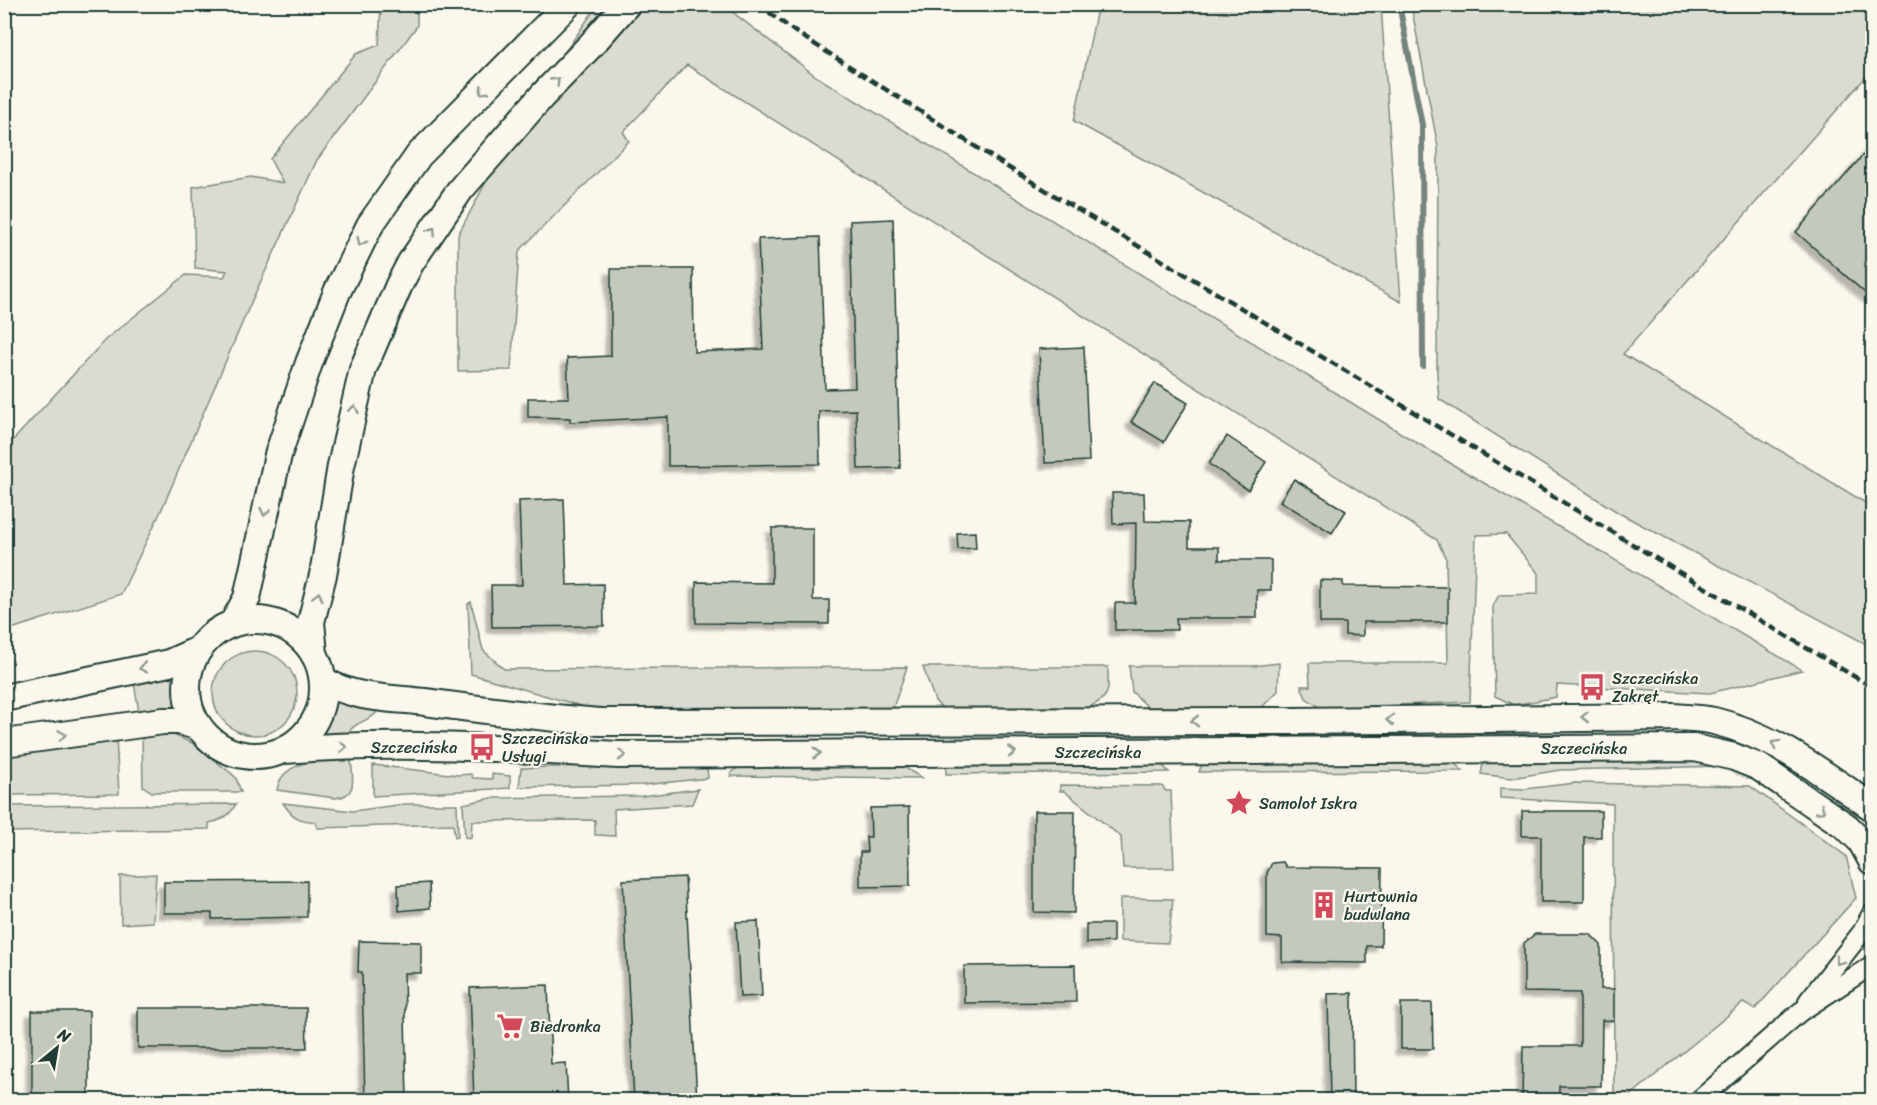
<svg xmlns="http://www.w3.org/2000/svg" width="1877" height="1105" viewBox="0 0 1877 1105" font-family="Sriracha,sans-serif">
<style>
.green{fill:#dbdcd1;stroke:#7d8c82;stroke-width:1.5}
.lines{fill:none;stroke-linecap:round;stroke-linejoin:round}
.stream{stroke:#74847b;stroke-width:6}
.building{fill:#c4c9be;stroke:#1f3d34;stroke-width:1.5;filter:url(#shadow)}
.street-casing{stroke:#1f3d34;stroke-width:22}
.secondary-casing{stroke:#1f3d34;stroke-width:30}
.street{stroke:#fbf7ec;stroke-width:18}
.secondary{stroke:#fbf7ec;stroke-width:26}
.rail{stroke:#1f3d34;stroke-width:4.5;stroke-dasharray:9 4.5;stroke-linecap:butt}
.oneway{stroke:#8d9a90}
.labels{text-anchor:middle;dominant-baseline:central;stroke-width:4.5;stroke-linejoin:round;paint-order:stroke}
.poi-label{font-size:16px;fill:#1f3d34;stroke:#fbf7ec;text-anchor:start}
.street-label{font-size:16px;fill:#1f3d34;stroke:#fbf7ec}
</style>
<defs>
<filter id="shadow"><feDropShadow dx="-5.5" dy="5.5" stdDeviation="1.5" flood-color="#0004"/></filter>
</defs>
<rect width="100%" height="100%" fill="#fbf7ec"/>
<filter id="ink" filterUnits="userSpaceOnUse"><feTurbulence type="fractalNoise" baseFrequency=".0167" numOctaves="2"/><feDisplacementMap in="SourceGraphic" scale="12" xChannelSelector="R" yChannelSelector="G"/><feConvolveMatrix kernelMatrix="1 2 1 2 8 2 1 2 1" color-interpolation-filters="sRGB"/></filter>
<g filter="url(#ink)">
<g class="green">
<polygon points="1098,4 1381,5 1401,302 1074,121"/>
<polygon points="381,5 417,5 417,26 317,160 253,298 161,511 121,594 5,631 5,449 106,339 186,275 224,277 227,271 195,268 193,187 251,177 283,183 270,159 356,54 379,45"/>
<polygon points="600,5 723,5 817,77 1450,463 1802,670 1710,693 1557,685 1556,697 1514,705 1495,696 1493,606 1499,595 1538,594 1538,573 1506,534 1476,535 1470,702 1321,708 1306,698 1301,686 1310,686 1309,663 1448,663 1446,559 1437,540 687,65 623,132 629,141 519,251 511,370 458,371 458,235 506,144 542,85 590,16"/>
<polygon points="1411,5 1872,5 1872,70 1623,354 1872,507 1872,647 1619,513 1439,399 1437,374 1438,147"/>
<polygon points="471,602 483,650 504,669 907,667 893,708 598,711 471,674 468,604"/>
<circle cx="255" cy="693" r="42"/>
<polygon points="1279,663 1278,691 1262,707 1150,709 1132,692 1129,666 1253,666"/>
<path d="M 923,667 L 1108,667 C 1108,693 1112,696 1086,709 L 944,710 L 935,701 Z"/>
<polygon points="182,673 180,701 177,707 139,712 134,683"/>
<path d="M 333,700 L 380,708 C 372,722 357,719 347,734 L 316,736 L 315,732 Z"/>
<polygon points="169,733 192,743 231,773 236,778 241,792 152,792 143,786 142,736"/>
<polygon points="116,737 119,794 5,795 4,753"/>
<polygon points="1745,753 1768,765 1560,770 1511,778 1481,774 1483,763 1488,757"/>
<polygon points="1447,757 1463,771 1199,772 1202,764"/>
<path d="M 318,759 L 351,759 C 352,777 359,796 335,798 L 277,790 C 280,769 300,764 318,759 Z"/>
<polygon points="1158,761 1169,772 946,774 946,767 956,762"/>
<polygon points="701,763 707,769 708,778 643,785 519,787 521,768"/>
<polygon points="373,765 458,775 471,774 473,778 492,779 492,774 510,776 510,788 373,796"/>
<polygon points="745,765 902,766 922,778 731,776 732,771"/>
<polygon points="1575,783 1750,786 1846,856 1856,898 1755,1009 1743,1003 1625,1100 1614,1100 1613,804 1500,798 1500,788 1525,789"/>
<polygon points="1060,785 1162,786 1166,791 1171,791 1174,868 1123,868 1121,837 1064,791 1060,791"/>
<polygon points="698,789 692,804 614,809 615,836 595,835 595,820 472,821 471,838 465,837 463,804 491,798 642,796"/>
<path d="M 283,803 L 353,811 L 405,804 L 457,804 L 458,837 L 455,837 L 453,824 L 317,828 L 316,822 C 298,820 293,818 283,803 Z"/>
<path d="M 236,804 C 229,817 222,820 209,823 L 209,829 L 5,832 L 5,806 Z"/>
<polygon points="156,874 153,922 121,924 120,876"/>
<polygon points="1120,898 1173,899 1168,943 1120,941"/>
</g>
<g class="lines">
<polyline class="stream" points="1399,4 1422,125 1423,366"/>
</g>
<g class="building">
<polygon points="1872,145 1872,299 1796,232"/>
<polygon points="893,219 900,468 858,469 856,410 819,411 820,464 668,466 668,417 570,422 570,418 528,417 528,398 569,398 567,358 611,356 611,269 693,269 694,352 763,349 758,239 820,237 825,389 855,388 850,221"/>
<polygon points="1084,347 1089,461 1045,463 1039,349"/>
<polygon points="1155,383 1188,403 1164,442 1131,422"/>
<polygon points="1227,436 1266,462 1248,490 1209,464"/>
<polygon points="1294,479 1346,511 1332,533 1280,501"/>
<polygon points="1112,493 1144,493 1145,521 1189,522 1189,547 1219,547 1219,560 1271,560 1271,590 1257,590 1257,618 1176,618 1177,630 1115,630 1115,603 1135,603 1136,523 1113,524"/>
<polygon points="564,499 567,585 603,584 604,626 492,627 491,585 522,585 519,501"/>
<polygon points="772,528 813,528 813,600 829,600 829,624 696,623 696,582 772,583"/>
<polygon points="975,532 976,548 958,549 957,533"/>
<polygon points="1320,580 1343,581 1343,586 1448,587 1448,622 1363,622 1363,636 1345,635 1345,623 1320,623"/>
<polygon points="909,807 910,886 860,887 860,852 867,852 866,837 871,837 870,808"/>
<polygon points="1034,811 1075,811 1074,913 1034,912"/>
<polygon points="1522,811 1601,811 1601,837 1584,837 1584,902 1541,902 1541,836 1522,836"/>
<polygon points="1283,862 1286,867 1382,868 1381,946 1367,946 1367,963 1282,962 1282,938 1267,937 1267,873 1272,863"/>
<polygon points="685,877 697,1101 634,1101 623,880"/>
<polygon points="307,881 307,917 212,919 212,913 164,913 164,882"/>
<polygon points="429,883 430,908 399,911 398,885"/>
<polygon points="758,921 762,996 740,997 736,922"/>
<polygon points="1086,924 1113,924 1113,942 1086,943"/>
<polygon points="1535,934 1590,934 1601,945 1601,989 1614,989 1614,1021 1602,1020 1601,1086 1559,1086 1559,1101 1522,1101 1523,1046 1580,1046 1580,993 1524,992 1524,943"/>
<polygon points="359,941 421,942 421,973 404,973 407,1101 365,1101 362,972 358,972"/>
<polygon points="1075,965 1076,1002 964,1003 964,966"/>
<polygon points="548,985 551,1064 566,1063 568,1101 474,1101 470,988"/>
<polygon points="1352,993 1353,1101 1330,1101 1328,994"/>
<polygon points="1401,1003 1432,1003 1433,1049 1401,1049"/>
<polygon points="138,1008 306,1008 307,1048 138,1048"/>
<rect x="32" y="1011" width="57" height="90"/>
</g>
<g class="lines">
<defs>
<g id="street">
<polyline points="1808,1001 1862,932 1872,913"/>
<polyline points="1699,1100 1800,1012 1872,965"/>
</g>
<g id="secondary">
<circle cx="255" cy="688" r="68"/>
<polyline points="233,623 247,598 278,455 309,363 337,292 370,225 419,155 568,4"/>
<polyline points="314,654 311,622 323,575 341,466 363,369 399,285 411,262 460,190 542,96 591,45 627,4"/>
<path d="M 323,680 C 352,699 392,698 425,702 C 483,710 541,717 600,722 L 1289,721 L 1673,717 C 1687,718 1701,718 1714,721 C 1775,736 1822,773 1872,807"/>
<polyline points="4,698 169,663 198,650"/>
<polyline points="4,743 163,721 179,721 199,727"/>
<path d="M 285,750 C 395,741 507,748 618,755 L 1695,748 L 1734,757 L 1759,767 L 1847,827 L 1861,841 L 1872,861"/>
</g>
</defs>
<use href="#street" class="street-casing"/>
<use href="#secondary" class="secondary-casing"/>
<use href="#street" class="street"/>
<use href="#secondary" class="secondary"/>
<polyline class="rail" points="758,4 794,31 1009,168 1647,553 1872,687"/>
</g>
<defs><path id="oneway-chevron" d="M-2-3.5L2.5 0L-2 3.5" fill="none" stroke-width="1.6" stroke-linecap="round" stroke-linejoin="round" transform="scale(1.5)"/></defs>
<g class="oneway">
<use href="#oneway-chevron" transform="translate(556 81) rotate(-46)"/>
<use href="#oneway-chevron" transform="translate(483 91) rotate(135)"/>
<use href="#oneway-chevron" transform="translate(432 231) rotate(-56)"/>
<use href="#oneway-chevron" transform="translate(361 242) rotate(116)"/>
<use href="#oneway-chevron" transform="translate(354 409) rotate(-77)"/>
<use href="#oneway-chevron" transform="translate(265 512) rotate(103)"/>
<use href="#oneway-chevron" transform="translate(318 596) rotate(-76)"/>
<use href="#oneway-chevron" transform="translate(143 668) rotate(168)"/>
<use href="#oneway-chevron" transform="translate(1585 717) rotate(179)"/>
<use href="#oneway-chevron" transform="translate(1390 720) rotate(179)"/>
<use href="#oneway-chevron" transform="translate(1195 721) rotate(-180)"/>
<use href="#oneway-chevron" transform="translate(62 735) rotate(-8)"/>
<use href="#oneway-chevron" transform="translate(1775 744) rotate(-151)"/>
<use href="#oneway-chevron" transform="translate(343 747) rotate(-1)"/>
<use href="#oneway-chevron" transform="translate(1012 752)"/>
<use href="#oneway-chevron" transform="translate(817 753)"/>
<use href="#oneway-chevron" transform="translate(622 755) rotate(1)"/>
<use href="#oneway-chevron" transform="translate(1821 810) rotate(36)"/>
<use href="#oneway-chevron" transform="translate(1839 961) rotate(128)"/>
</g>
</g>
<defs>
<symbol id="bus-bare" viewBox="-9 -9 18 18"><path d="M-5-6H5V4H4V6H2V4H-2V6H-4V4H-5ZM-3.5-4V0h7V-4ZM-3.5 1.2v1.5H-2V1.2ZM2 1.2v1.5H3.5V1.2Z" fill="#d1495b" stroke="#fbf7ec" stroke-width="2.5" paint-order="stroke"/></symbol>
<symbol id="sight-bare" viewBox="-9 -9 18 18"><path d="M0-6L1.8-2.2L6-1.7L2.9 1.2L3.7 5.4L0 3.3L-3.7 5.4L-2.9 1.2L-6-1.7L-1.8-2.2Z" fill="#d1495b" stroke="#fbf7ec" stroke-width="2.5" paint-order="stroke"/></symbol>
<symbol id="building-bare" viewBox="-9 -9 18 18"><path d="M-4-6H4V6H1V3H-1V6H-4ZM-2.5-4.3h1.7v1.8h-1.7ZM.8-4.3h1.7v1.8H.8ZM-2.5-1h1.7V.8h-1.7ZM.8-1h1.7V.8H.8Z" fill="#d1495b" stroke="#fbf7ec" stroke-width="2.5" paint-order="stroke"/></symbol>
<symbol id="supermarket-bare" viewBox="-9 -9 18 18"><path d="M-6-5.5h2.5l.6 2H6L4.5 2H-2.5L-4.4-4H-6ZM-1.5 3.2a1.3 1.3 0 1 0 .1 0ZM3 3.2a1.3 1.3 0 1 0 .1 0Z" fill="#d1495b" stroke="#fbf7ec" stroke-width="2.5" paint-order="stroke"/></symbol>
</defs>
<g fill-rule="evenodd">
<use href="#bus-bare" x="1573" y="668" width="38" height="38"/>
<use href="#bus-bare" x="463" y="728" width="38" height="38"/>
<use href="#sight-bare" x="1220" y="784" width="38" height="38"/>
<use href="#building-bare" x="1305" y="886" width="38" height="38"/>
<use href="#supermarket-bare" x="491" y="1007" width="38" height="38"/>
</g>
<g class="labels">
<g class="poi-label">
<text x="1612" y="678">Szczecińska<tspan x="1612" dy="18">Zakręt</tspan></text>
<text x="502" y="738">Szczecińska<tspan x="502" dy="18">Usługi</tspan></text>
<text x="1259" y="803">Samolot Iskra</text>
<text x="1344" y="896">Hurtownia<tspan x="1344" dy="18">budwlana</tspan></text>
<text x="530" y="1026">Biedronka</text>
</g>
<g class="street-label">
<text x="414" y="747">Szczecińska</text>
<text x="1584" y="748">Szczecińska</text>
<text x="1098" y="752">Szczecińska</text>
</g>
</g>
<rect width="1877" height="1105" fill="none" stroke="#fbf7ec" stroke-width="24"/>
<rect x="12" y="12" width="1853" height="1081" fill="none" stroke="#1f3d34" stroke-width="2" filter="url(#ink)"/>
<g transform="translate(57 1048) rotate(30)" stroke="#fbf7ec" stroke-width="4.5" paint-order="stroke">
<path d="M0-4.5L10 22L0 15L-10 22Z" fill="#1f3d34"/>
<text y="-9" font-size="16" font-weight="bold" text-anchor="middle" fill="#1f3d34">N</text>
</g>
</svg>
